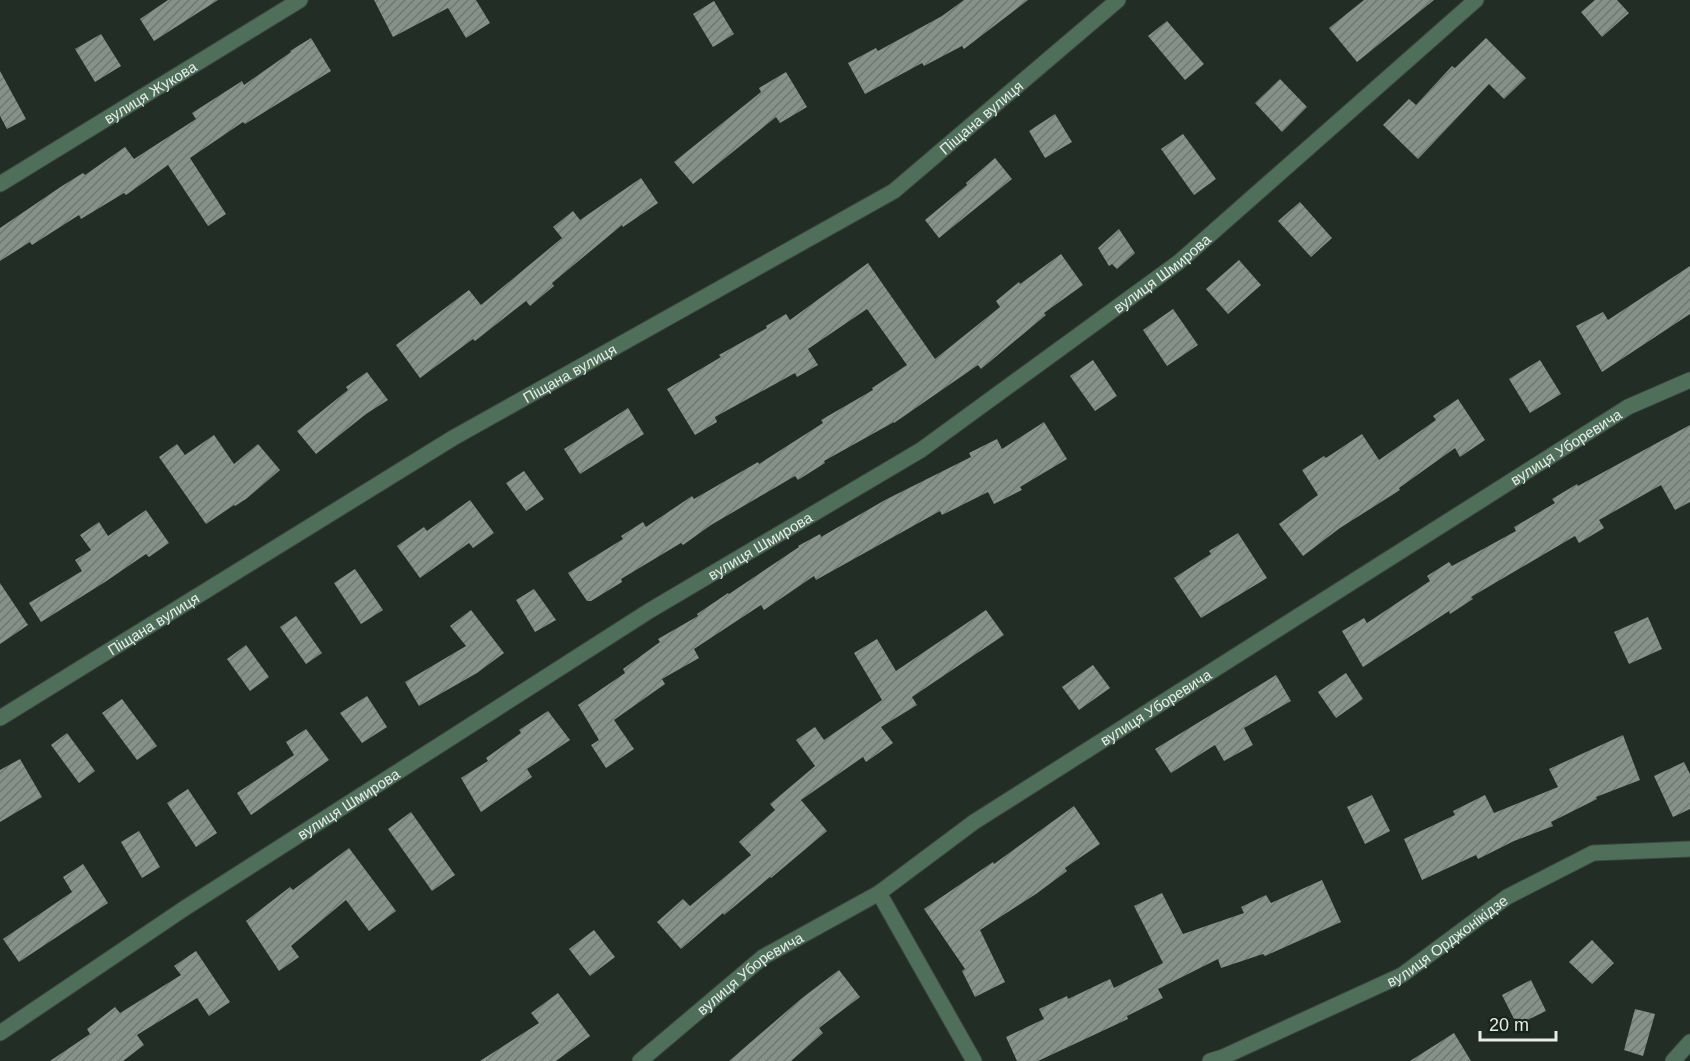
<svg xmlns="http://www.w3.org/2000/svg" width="1690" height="1061" viewBox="0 0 1690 1061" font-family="Helvetica,sans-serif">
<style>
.building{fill:url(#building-hatch)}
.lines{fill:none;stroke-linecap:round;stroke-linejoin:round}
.street-casing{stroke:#3d4840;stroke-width:17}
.street{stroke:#4f6f5a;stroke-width:15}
.labels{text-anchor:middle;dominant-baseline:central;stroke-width:6;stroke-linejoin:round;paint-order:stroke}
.street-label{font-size:15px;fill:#e6ede8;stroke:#18231c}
</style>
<defs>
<pattern id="building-hatch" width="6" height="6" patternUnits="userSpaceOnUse" patternTransform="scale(1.5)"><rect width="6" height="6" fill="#859289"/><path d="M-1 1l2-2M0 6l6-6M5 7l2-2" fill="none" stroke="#6f7872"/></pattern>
</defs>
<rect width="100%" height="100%" fill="#212d25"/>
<g class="building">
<polygon points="168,0 218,0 154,41 140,19"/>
<polygon points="374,0 476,0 490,23 466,38 448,8 393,37"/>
<polygon points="964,0 1028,0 964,49 962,46 924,66 922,63 865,94 848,63 876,48 878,51 942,16"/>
<polygon points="1364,0 1434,0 1357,62 1329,28"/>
<polygon points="1595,0 1617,0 1629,13 1602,37 1581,12"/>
<polygon points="714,1 734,34 713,47 693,14"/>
<polygon points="1167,21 1204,64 1185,80 1148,36"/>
<polygon points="101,34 121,66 95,82 75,49"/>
<polygon points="311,38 331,71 245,124 243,122 190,158 226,214 208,226 168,165 126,195 124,193 81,219 79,215 32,245 30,242 0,261 0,228 62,186 83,173 85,175 125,147 134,159 196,119 192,113 242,81 244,85 291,52 290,51"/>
<polygon points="1486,38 1526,78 1504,99 1489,84 1418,159 1383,125 1409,99 1416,105 1452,66 1455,68"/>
<polygon points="0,71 26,119 7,129 0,116"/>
<polygon points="786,72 807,107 780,123 776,117 693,184 674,162 761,92 759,88"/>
<polygon points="1280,79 1307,107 1282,132 1255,103"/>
<polygon points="1055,114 1072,142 1045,158 1029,131"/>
<polygon points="1183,134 1216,179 1194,195 1161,149"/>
<polygon points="995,158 1012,179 939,238 925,220 967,185 966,183"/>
<polygon points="641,178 658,203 623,227 622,225 552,283 554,286 530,306 526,301 475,341 473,339 420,378 396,345 469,290 481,305 562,238 553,227 573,211 580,220"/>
<polygon points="1300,202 1332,238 1311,257 1278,221"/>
<polygon points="1119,229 1135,253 1117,269 1112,264 1109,266 1098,248"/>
<polygon points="1061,254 1083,285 1044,313 1046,315 981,369 978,365 894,423 894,422 824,461 825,463 798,480 795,476 711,525 683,545 681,543 621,579 622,582 591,601 587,601 568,573 623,539 621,536 643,522 646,527 692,496 694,499 758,462 759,464 823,423 821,420 873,390 872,388 907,365 867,309 808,349 818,365 797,377 795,373 715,417 717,422 695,435 667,389 721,357 719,355 767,328 766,326 786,314 790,320 868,263 935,359 1000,307 996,301 1019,282 1020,284"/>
<polygon points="1239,260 1261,285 1228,314 1206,289"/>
<polygon points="1690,266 1690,314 1602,372 1576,326 1603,312 1608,320"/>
<polygon points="1173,309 1198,345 1167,366 1143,330"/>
<polygon points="1093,360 1117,396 1095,411 1070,376"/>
<polygon points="1540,360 1561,394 1530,413 1509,379"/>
<polygon points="367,372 388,400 366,414 316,454 297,431 348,390 346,387"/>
<polygon points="1458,399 1485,440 1460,457 1455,448 1399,488 1400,490 1340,528 1303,556 1279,524 1318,495 1302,470 1324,456 1326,458 1362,434 1379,460 1436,420 1433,416"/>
<polygon points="628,408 644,434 580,474 564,449"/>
<polygon points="1044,422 1067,459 1020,487 1022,490 994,504 988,492 942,515 940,511 816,580 814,576 764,610 761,605 694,649 699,658 662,679 665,684 614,720 634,749 606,768 591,745 599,740 578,705 625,673 623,669 660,642 658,639 698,616 697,614 728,593 729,594 799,547 798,546 820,534 821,537 885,500 971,457 969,453 997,439 1002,449"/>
<polygon points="1690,425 1690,502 1675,510 1661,485 1599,520 1604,528 1579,543 1575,536 1471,597 1473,599 1450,614 1449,611 1363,667 1342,631 1364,618 1367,623 1430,581 1427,576 1449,562 1452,566 1516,531 1514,527 1555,503 1552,499 1577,484 1578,486"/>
<polygon points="214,435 234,464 258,444 280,470 246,499 235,506 234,505 206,524 159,457 177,444 185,455"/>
<polygon points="524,471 544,499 526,511 506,483"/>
<polygon points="470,500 494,533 473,548 469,543 420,578 397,546 424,527 427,531"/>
<polygon points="146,510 169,543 149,557 146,554 105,582 41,622 29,603 82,571 75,560 91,550 80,535 99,522 108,536"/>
<polygon points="1238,533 1267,578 1201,618 1174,578 1211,554 1209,551"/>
<polygon points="355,569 383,610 361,624 334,583"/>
<polygon points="0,583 28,625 0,644"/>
<polygon points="534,589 556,620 535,632 516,600"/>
<polygon points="471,610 504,653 477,673 419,706 405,682 466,646 450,626"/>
<polygon points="986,610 1004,635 912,697 917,705 881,727 893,743 866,762 863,757 801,800 827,831 771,878 770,877 724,915 723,913 681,949 657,922 683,899 690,906 751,855 739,842 775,810 770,804 815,766 796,740 815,727 824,740 882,700 854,653 877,639 896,671"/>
<polygon points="296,616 322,653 306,664 280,627"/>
<polygon points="1648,617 1662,649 1629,664 1614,632"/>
<polygon points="246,645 269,677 250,691 227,659"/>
<polygon points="1093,665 1110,688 1079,710 1062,687"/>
<polygon points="1346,673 1363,699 1336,718 1318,692"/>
<polygon points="1276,675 1291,701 1244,728 1253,745 1224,761 1215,745 1171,773 1155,749"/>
<polygon points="367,696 387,727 362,743 340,713"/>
<polygon points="122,699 157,746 137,760 102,713"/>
<polygon points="548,711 570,740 527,769 532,777 481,812 461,778 488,761 486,758 521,733 519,730"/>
<polygon points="306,729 329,760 251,815 237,793 294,755 286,742"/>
<polygon points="67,733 95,771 79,783 51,745"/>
<polygon points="1623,735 1640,780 1596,797 1597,799 1551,822 1553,826 1514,841 1478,859 1476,855 1422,880 1404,839 1455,815 1453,811 1485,795 1494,813 1558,787 1549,769"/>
<polygon points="20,759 42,797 0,822 0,770"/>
<polygon points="1684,762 1690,774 1690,809 1673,817 1654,776"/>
<polygon points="188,789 217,833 196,847 167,803"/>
<polygon points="1372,795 1390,831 1365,844 1347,807"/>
<polygon points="1074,806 1100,844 1065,868 1067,871 1036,894 980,930 1005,982 975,997 962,971 965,969 924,909 993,862 994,864"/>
<polygon points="411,812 455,875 432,891 388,829"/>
<polygon points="139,831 160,867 142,878 121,842"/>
<polygon points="349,848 396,911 369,931 346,900 291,946 299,957 279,971 246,921 290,887 293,890"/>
<polygon points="83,864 108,903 19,962 3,939 72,892 63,877"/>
<polygon points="1322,880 1341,922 1265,956 1263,954 1221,968 1218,959 1158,989 1163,998 1127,1016 1128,1019 1038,1061 1017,1061 1006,1037 1044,1019 1039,1009 1067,996 1068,999 1110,979 1114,988 1163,963 1134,906 1162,893 1183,934 1244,913 1241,907 1266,895 1271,903"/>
<polygon points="594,930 615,957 590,976 569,949"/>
<polygon points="1592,940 1614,963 1592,984 1569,962"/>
<polygon points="196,951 230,1002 209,1016 197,998 137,1035 144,1045 123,1061 50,1061 90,1034 87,1029 115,1007 120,1013 181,975 174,966"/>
<polygon points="839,970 860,997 819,1028 823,1033 791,1061 729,1061 802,998"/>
<polygon points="1531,980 1546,1011 1517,1025 1502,995"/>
<polygon points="558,993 590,1036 556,1061 480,1061 539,1023 531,1013"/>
<polygon points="1635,1009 1655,1014 1643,1056 1624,1050"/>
<polygon points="1454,1033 1471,1061 1410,1061"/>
</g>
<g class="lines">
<defs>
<g id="street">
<path id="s1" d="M 0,184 L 300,0"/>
<path id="s2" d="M 0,718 L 453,438 L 894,191 L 1118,0"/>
<polyline points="879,893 974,1061"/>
<path id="s3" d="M 0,1033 L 185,908 L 649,611 L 921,450 L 1179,262 L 1476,0"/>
<path id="s4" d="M 640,1061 L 763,957 L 879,893 L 974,822 L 1628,407 L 1690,380"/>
<path id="s5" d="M 1210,1061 L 1223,1057 L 1402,975 L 1507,897 L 1593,853 L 1690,849"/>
<polyline points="1673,1061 1690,1042"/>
</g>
</defs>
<use href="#street" class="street-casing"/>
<use href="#street" class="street"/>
</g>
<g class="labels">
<g class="street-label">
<text stroke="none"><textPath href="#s1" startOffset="176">вулиця Жукова</textPath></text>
<text stroke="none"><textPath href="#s2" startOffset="1152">Піщана вулиця</textPath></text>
<text stroke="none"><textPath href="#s3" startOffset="1389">вулиця Шмирова</textPath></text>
<text stroke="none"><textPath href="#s2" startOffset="666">Піщана вулиця</textPath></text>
<text stroke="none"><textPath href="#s4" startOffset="1113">вулиця Уборевича</textPath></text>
<text stroke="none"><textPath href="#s3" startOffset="903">вулиця Шмирова</textPath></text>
<text stroke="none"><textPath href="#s2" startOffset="180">Піщана вулиця</textPath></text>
<text stroke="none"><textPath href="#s4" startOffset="627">вулиця Уборевича</textPath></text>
<text stroke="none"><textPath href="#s3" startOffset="417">вулиця Шмирова</textPath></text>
<text stroke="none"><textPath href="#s5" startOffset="267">вулиця Орджонікідзе</textPath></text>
<text stroke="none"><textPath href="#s4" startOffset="141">вулиця Уборевича</textPath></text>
</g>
</g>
<path d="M1480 1031v9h76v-9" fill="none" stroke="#e6ede8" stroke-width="3"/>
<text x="1489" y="1031" font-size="18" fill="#e6ede8" stroke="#18231c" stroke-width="4.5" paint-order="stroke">20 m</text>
</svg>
